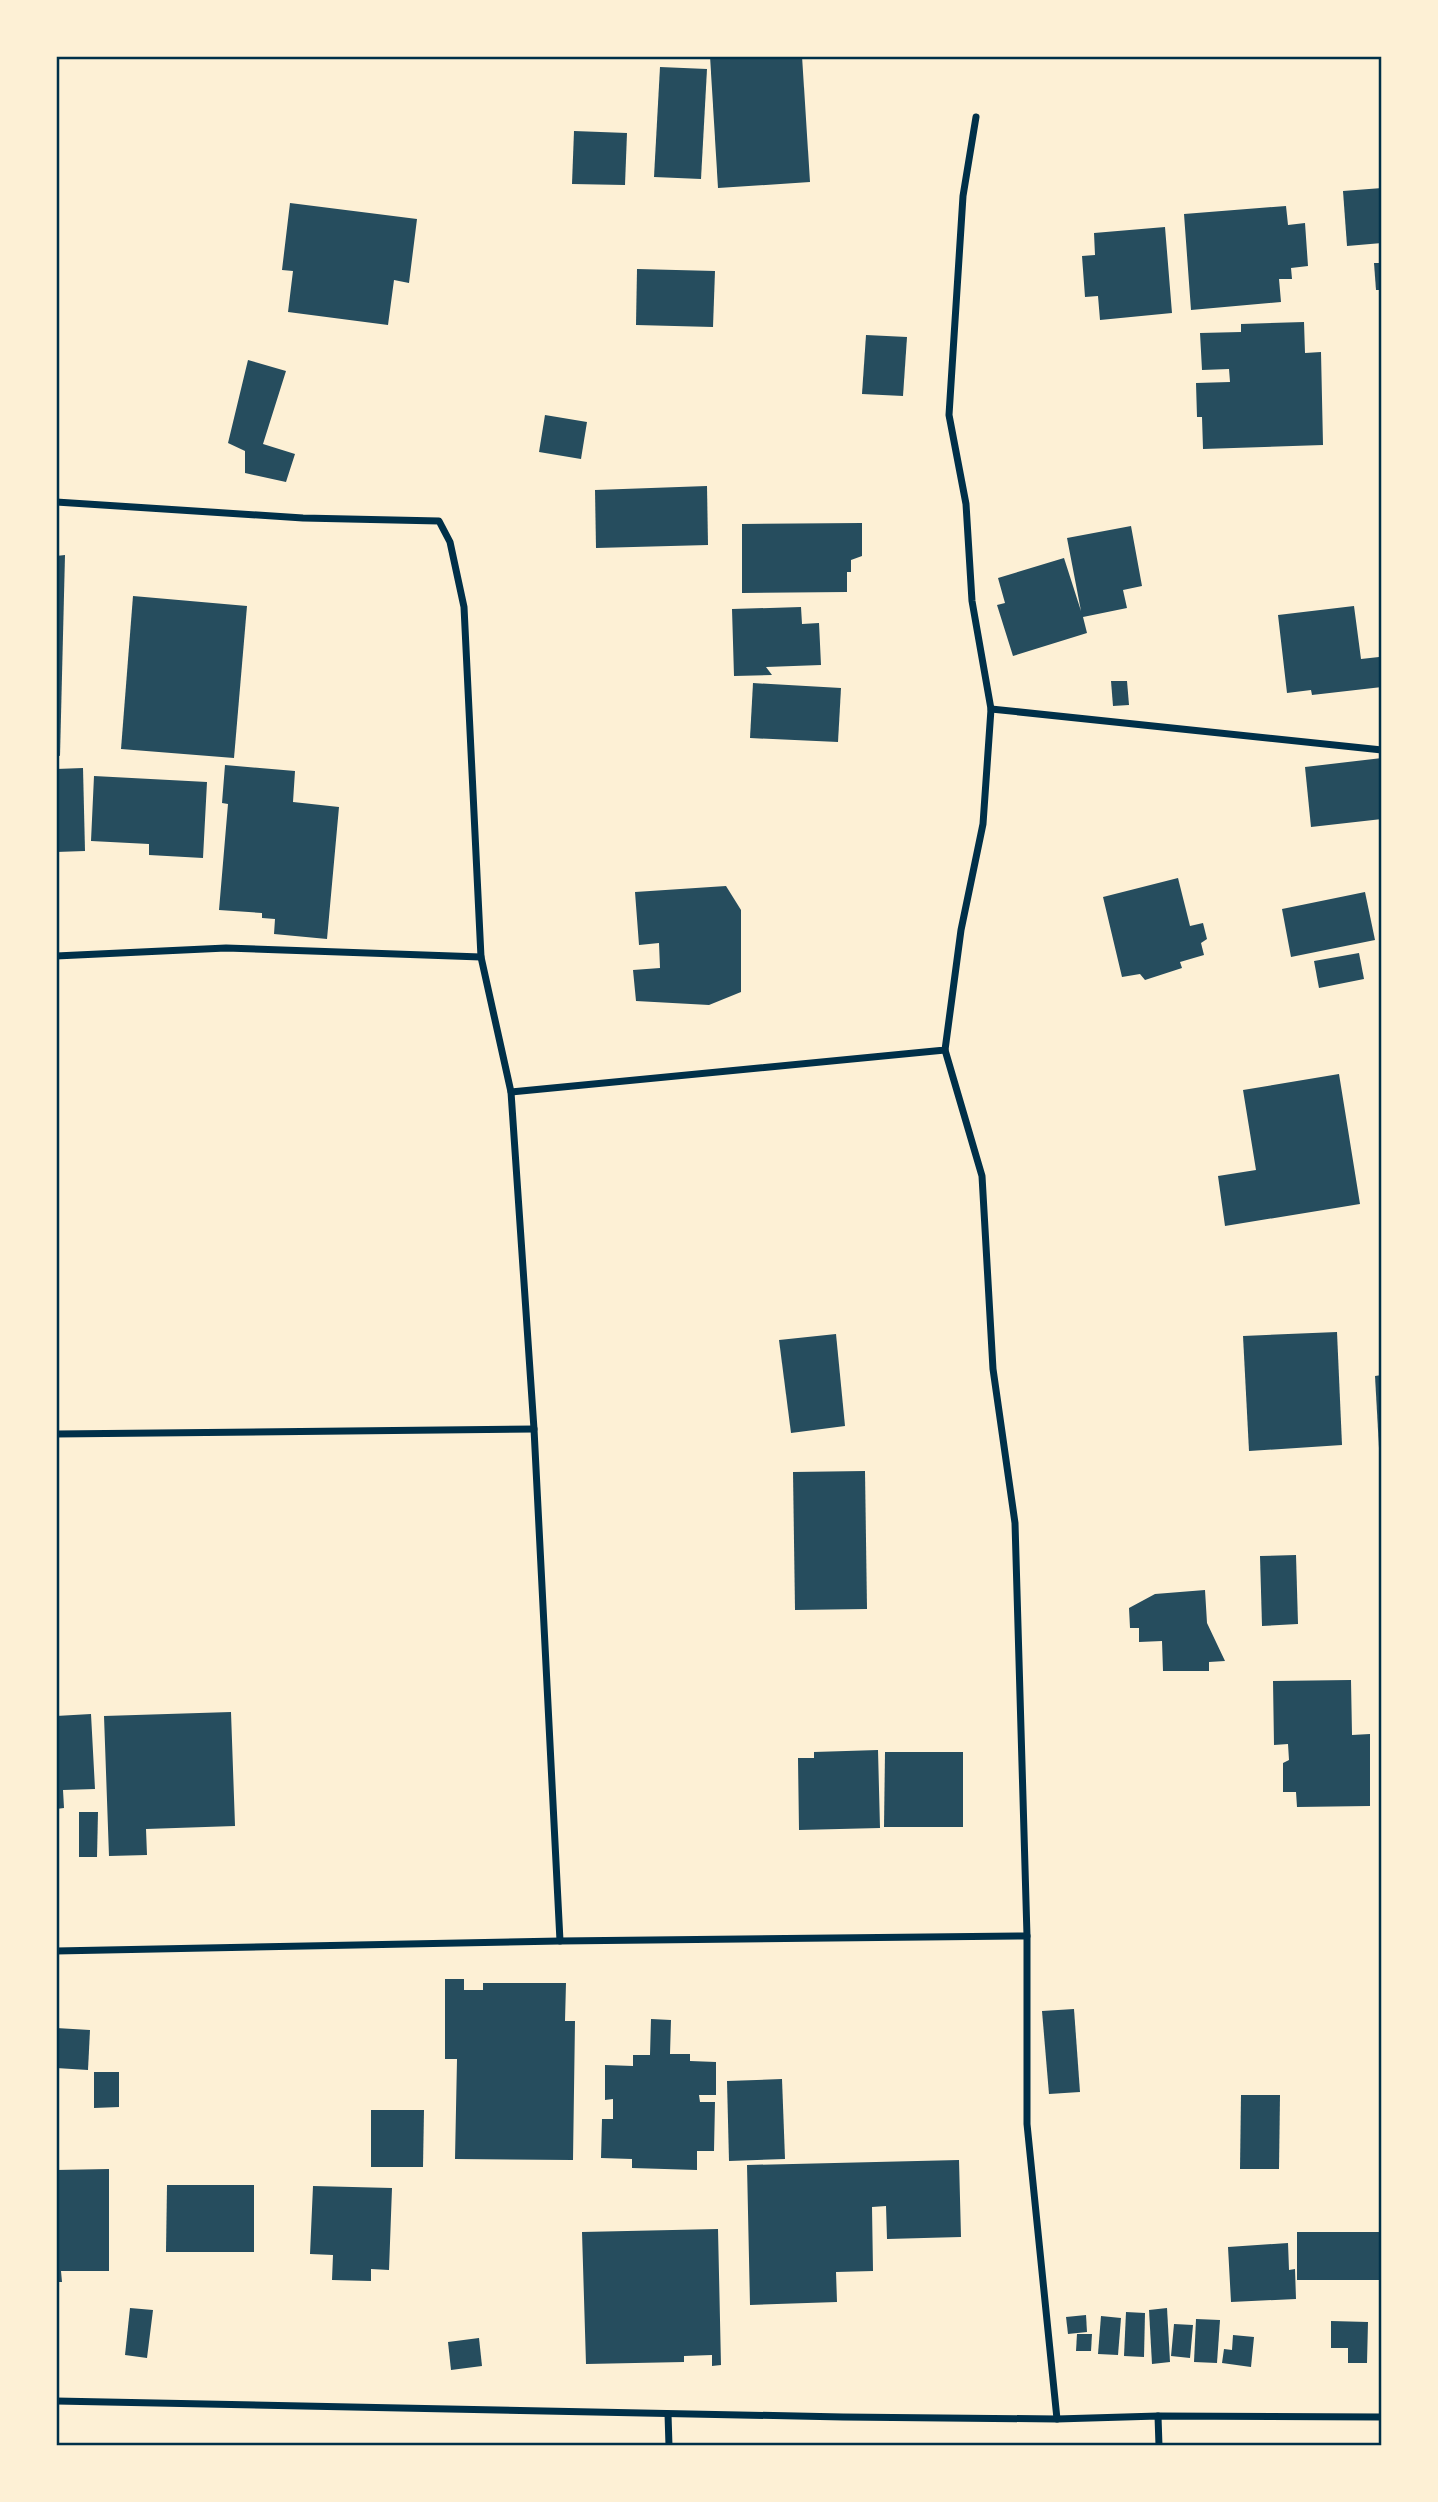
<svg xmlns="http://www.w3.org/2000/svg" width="1438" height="2502" viewBox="0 0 1438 2502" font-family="'Noto Sans',sans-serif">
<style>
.building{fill:#264d5e}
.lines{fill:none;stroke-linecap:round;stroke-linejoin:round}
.minor{stroke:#003049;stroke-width:7}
.neatline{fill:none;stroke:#003049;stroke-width:2.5}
</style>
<rect width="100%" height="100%" fill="#fdf0d5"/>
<g class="building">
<polygon points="710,56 802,56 810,182 718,188"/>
<polygon points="660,67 707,69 701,179 654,177"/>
<polygon points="574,131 627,133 625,185 572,184"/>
<polygon points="1382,188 1382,243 1347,246 1343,191"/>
<polygon points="290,203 417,219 409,283 394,280 388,325 288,312 293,271 282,270"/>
<polygon points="1286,206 1288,225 1305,223 1308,266 1291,268 1292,279 1279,279 1281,302 1191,310 1184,214"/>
<polygon points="1165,227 1172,313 1100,320 1098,296 1085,297 1082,256 1095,255 1094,233"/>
<polygon points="1374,263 1382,263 1382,290 1376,290"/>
<polygon points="637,269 715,271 713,327 636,325"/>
<polygon points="1304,322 1305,353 1321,352 1323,445 1203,449 1202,417 1197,417 1196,383 1230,382 1229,369 1202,370 1200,333 1241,332 1241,324"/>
<polygon points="866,335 907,337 903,396 862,394"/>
<polygon points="248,360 286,371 263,444 295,454 286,482 245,473 245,451 228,443"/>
<polygon points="545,415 587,422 581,459 539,452"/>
<polygon points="707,486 708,545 596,548 595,490"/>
<polygon points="862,523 862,556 851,560 851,572 847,572 847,592 742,593 742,524"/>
<polygon points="1131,526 1142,586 1123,590 1127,608 1083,617 1087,633 1013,656 997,605 1005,603 998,578 1064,558 1081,611 1067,538"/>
<polygon points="65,555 60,756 56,755 56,556"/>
<polygon points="133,596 247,606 234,758 121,749"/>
<polygon points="1354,606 1361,659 1379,657 1382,687 1312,695 1311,690 1287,693 1278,615"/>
<polygon points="801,607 802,624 819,623 821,665 766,667 772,675 734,676 732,609"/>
<polygon points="1111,681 1127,681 1129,705 1113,706"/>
<polygon points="753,683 841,688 838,742 750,738"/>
<polygon points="1382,758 1382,819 1311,827 1305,767"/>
<polygon points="225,765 295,771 293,802 339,807 327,939 274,934 275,919 262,918 262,913 219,910 228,804 222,803"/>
<polygon points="83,768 85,851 56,852 56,769"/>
<polygon points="94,776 207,782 203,858 149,855 149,844 91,841"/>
<polygon points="1178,878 1190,926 1203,923 1207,939 1201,943 1204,955 1180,962 1182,968 1145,980 1140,974 1122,977 1103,897"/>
<polygon points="726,886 741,910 741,992 709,1005 636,1001 633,970 660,968 659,943 639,945 635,892"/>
<polygon points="1365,892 1375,940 1291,957 1282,909"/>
<polygon points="1359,953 1364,979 1319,988 1314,961"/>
<polygon points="1339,1074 1360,1204 1225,1226 1218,1176 1256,1170 1243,1090"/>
<polygon points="1337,1332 1342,1445 1249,1451 1243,1336"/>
<polygon points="836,1334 845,1426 791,1433 779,1340"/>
<polygon points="1382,1375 1382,1466 1380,1466 1375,1376"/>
<polygon points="865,1471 867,1609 795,1610 793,1472"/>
<polygon points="1296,1555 1298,1624 1262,1626 1260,1556"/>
<polygon points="1205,1590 1207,1623 1225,1661 1209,1662 1209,1671 1163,1671 1162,1641 1139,1642 1139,1628 1130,1628 1129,1608 1155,1594"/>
<polygon points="1351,1680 1352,1735 1370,1734 1370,1806 1297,1807 1296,1792 1283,1792 1283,1763 1289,1760 1288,1744 1274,1745 1273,1681"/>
<polygon points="231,1712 235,1826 146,1829 147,1855 109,1856 104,1716"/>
<polygon points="91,1714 95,1789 63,1790 64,1808 56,1809 56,1716"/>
<polygon points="878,1750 880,1828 799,1830 798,1758 814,1758 814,1752"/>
<polygon points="885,1752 963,1752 963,1827 884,1827"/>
<polygon points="79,1812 98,1812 97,1857 79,1857"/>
<polygon points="445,1979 464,1979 464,1990 483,1990 483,1983 566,1983 565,2021 575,2021 573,2160 455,2159 457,2059 445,2059"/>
<polygon points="1074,2009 1080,2092 1049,2094 1042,2011"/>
<polygon points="651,2019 671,2020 670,2054 690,2054 690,2061 716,2062 716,2095 699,2095 700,2102 715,2102 714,2151 697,2151 697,2170 632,2168 632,2159 601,2158 602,2119 613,2119 613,2099 605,2100 605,2065 633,2066 633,2055 650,2055"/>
<polygon points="56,2028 90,2030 88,2070 56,2068"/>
<polygon points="94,2072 119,2072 119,2107 94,2108"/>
<polygon points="782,2079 785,2159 729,2161 727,2081"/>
<polygon points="1241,2095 1280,2095 1279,2169 1240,2169"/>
<polygon points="371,2110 424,2110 423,2167 371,2167"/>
<polygon points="959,2160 961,2237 887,2239 886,2206 872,2207 873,2271 836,2272 837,2302 750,2305 747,2165"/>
<polygon points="109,2169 109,2271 61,2271 62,2282 56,2282 56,2170"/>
<polygon points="167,2185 254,2185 254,2252 166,2252"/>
<polygon points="313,2186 392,2188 389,2270 371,2269 371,2281 332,2280 333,2255 310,2254"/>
<polygon points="718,2229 721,2365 712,2366 712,2355 684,2356 684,2362 586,2364 582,2232"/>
<rect x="1297" y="2232" width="85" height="48"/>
<polygon points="1288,2243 1289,2270 1295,2269 1296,2299 1231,2302 1228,2247"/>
<polygon points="130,2308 153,2310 147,2358 125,2355"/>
<polygon points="1167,2308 1170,2362 1152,2364 1149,2310"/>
<polygon points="1126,2312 1145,2313 1144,2357 1124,2356"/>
<polygon points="1086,2315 1087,2332 1068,2334 1066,2317"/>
<polygon points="1101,2316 1121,2318 1118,2355 1098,2354"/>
<polygon points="1196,2319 1220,2320 1217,2363 1194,2362"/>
<polygon points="1331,2321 1368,2322 1367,2363 1348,2363 1348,2348 1331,2348"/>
<polygon points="1174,2324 1193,2325 1190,2358 1171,2356"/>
<polygon points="1077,2334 1092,2334 1091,2351 1076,2351"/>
<polygon points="1233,2335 1254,2337 1251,2367 1222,2363 1224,2349 1232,2350"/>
<polygon points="479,2338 482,2366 451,2370 448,2342"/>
</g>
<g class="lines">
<g class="minor">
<polyline points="56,502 303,518 439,521 450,542 464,607 481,957 511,1092 534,1429 560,1941"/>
<polyline points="991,709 1382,750"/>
<polyline points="56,956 226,948 481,957"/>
<polyline points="945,1050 982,1176 993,1369 1015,1523 1027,1936 1027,2124 1057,2419"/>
<polyline points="511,1092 945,1050 961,930 983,824 991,709 972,601 966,504 949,415 963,196 976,117"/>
<polyline points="56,1434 534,1429"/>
<polyline points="56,1951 560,1941 1027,1936"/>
<polyline points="56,2401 843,2417 1057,2419 1158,2416 1382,2417"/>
<polyline points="668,2414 669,2446"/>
<polyline points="1158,2416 1159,2446"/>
</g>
</g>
<rect width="1438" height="2502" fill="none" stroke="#fdf0d5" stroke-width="116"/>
<rect x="58" y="58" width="1322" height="2386" class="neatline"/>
</svg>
